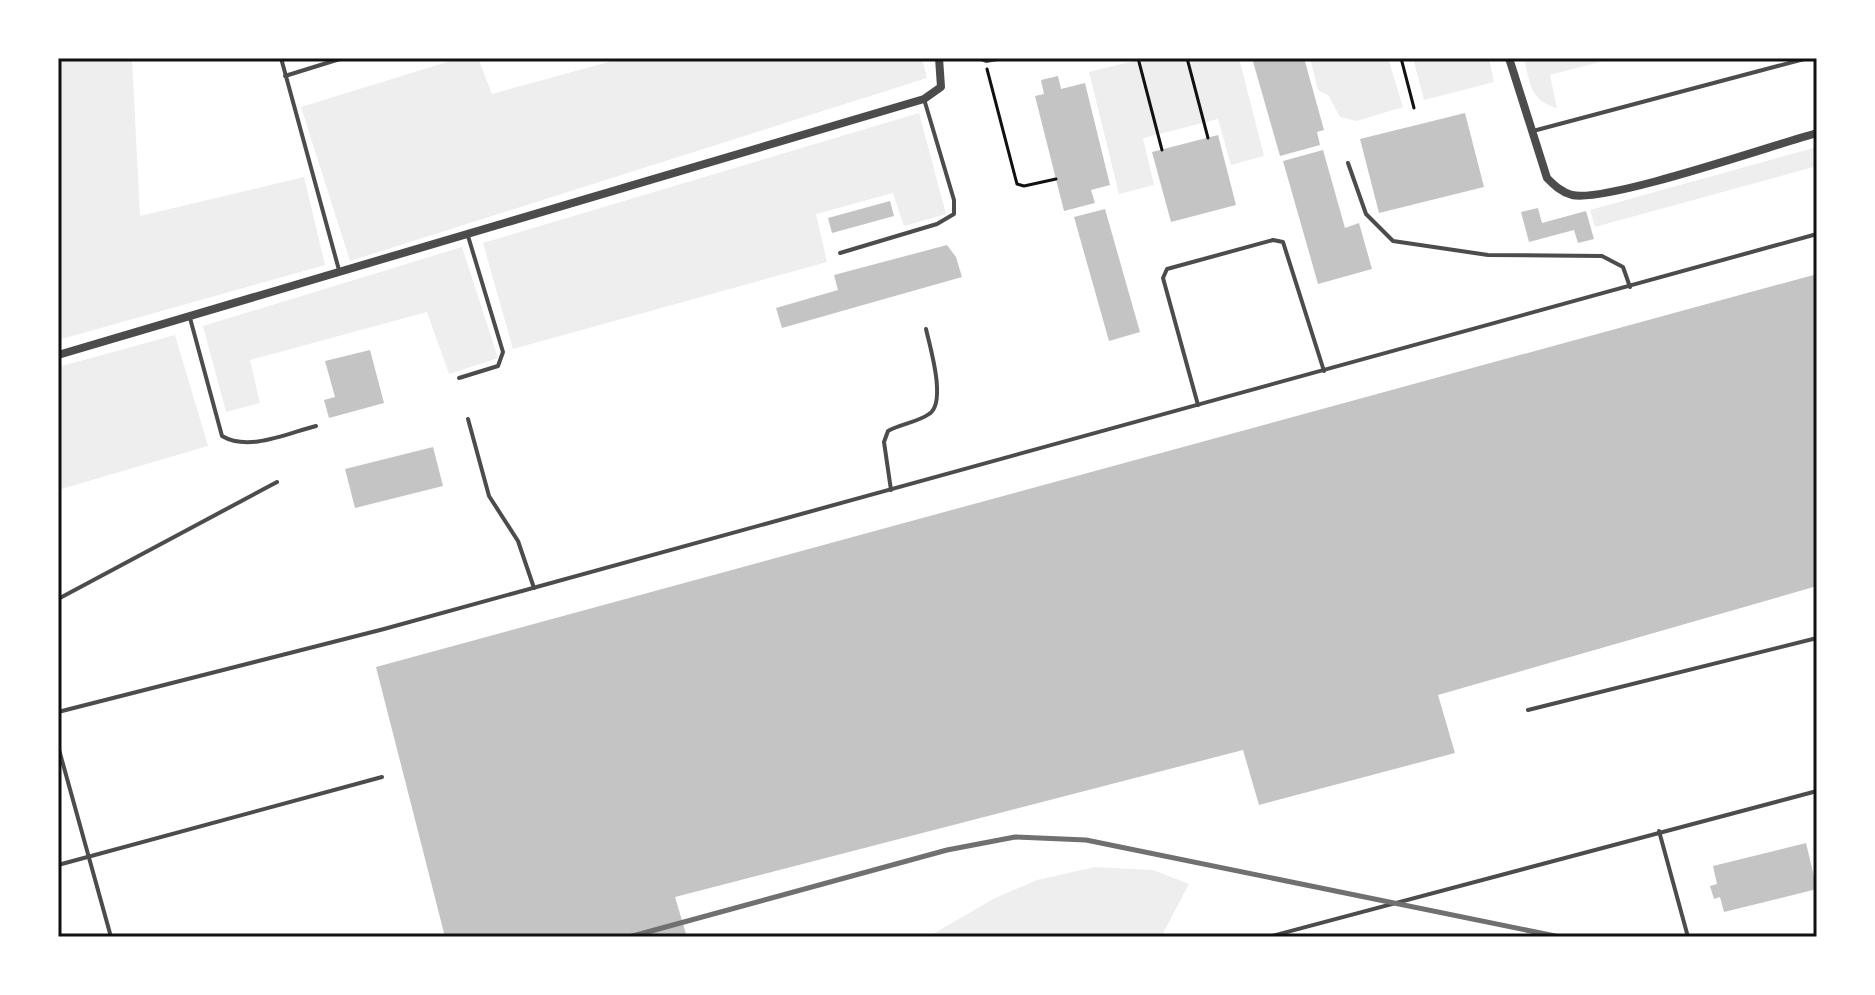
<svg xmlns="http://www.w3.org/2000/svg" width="1875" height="995" viewBox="0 0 1875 995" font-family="'Golos Text',sans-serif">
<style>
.green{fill:#eee}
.building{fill:#c4c4c4}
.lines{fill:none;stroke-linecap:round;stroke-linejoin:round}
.path{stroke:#111;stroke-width:3}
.service{stroke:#4c4c4c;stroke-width:4}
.minor{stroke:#4c4c4c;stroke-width:8}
.rail{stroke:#707070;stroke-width:5}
.neatline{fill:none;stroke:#111;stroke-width:3}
</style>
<rect width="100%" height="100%" fill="#fff"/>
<g class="green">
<polygon points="58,58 132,58 140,216 304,177 325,265 58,340"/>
<polygon points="460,58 478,58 492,94 623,58 922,58 927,78 350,261 301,107"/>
<polygon points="1146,58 1239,58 1264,156 1231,165 1218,119 1143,138 1154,185 1119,194 1089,72"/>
<polygon points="1310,58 1388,58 1403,107 1357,121 1340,117 1328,95 1318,90"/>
<polygon points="1413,58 1489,58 1494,82 1424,100"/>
<path d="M 1524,58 L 1615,58 L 1550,75 L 1557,108 C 1530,101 1530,83 1524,58 Z"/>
<polygon points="919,113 946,214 904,226 893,193 816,214 827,262 513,349 483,243"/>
<polygon points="1817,147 1817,166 1595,227 1590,210"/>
<polygon points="462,247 498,358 449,374 427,312 250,360 260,403 226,412 203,326"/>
<polygon points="175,335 208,446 58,490 58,367"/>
<polygon points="1095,867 1153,870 1189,884 1161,937 928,937 995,898 1037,880"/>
</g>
<g class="building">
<polygon points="1252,58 1304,58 1324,130 1317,132 1320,145 1280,156"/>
<polygon points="1058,76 1061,89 1085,83 1110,185 1091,190 1095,203 1064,211 1035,96 1044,94 1041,80"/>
<polygon points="1465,113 1484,187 1379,213 1360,139"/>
<polygon points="1218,135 1236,205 1171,222 1152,152"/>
<polygon points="1323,150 1345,228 1359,223 1372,269 1318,284 1283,161"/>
<polygon points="890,201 894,216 832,233 828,218"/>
<polygon points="1538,208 1542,223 1586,211 1594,239 1578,243 1574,230 1529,242 1521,212"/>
<polygon points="1105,209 1140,332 1109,341 1074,217"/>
<polygon points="947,245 956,257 962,277 782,328 776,308 838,290 834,275"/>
<polygon points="1817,274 1817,586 1438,695 1455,753 1259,805 1243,750 675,897 687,937 445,937 376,667"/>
<polygon points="370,350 384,403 329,418 324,400 335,397 325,361"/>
<polygon points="433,447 443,486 355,508 345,469"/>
<polygon points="1806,843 1817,889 1724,912 1720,897 1714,899 1710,886 1717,884 1713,866"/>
</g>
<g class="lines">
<g class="path">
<polyline points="1138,58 1162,150"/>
<polyline points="1187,58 1208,138"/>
<polyline points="1401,58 1414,108"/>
<polyline points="987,69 1017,184 1024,186 1056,179"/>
</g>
<g class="service">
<polyline points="281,58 339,270"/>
<polyline points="979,58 986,61 1003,58"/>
<polyline points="285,76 343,58"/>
<polyline points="1533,131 1808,58"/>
<polyline points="1348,163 1366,214 1393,241 1488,255 1602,256 1623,267 1630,287"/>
<polyline points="840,253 937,224 954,214 954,200 924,99"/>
<path d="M 190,318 L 222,436 C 249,452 288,433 316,426"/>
<polyline points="459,378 498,366 503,352 468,236"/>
<polyline points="1198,405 1163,278 1167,269 1273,240 1283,242 1324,371"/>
<polyline points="468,419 489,496 518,541 534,588"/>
<path d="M 891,490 L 884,442 L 888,431 C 901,424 918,422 929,414 C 947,403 930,347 926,329"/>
<polyline points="58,599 277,482"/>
<polyline points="1528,710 1817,638"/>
<polyline points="58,712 384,629 1817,234"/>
<polyline points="58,746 111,937"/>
<polyline points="1659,831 1688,937"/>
<polyline points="58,865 382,777"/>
<polyline points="1268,937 1817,791"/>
</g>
<g class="minor">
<path d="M 1509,58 L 1547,178 C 1554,185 1561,192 1572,195 C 1606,203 1773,145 1817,133"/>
<polyline points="58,355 924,99 941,87 939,58"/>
</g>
<polyline class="rail" points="629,937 947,850 1015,837 1086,840 1560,937"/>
</g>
<rect width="1875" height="995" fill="none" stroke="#ffffff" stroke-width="120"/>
<rect x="60" y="60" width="1755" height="875" class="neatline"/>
</svg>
